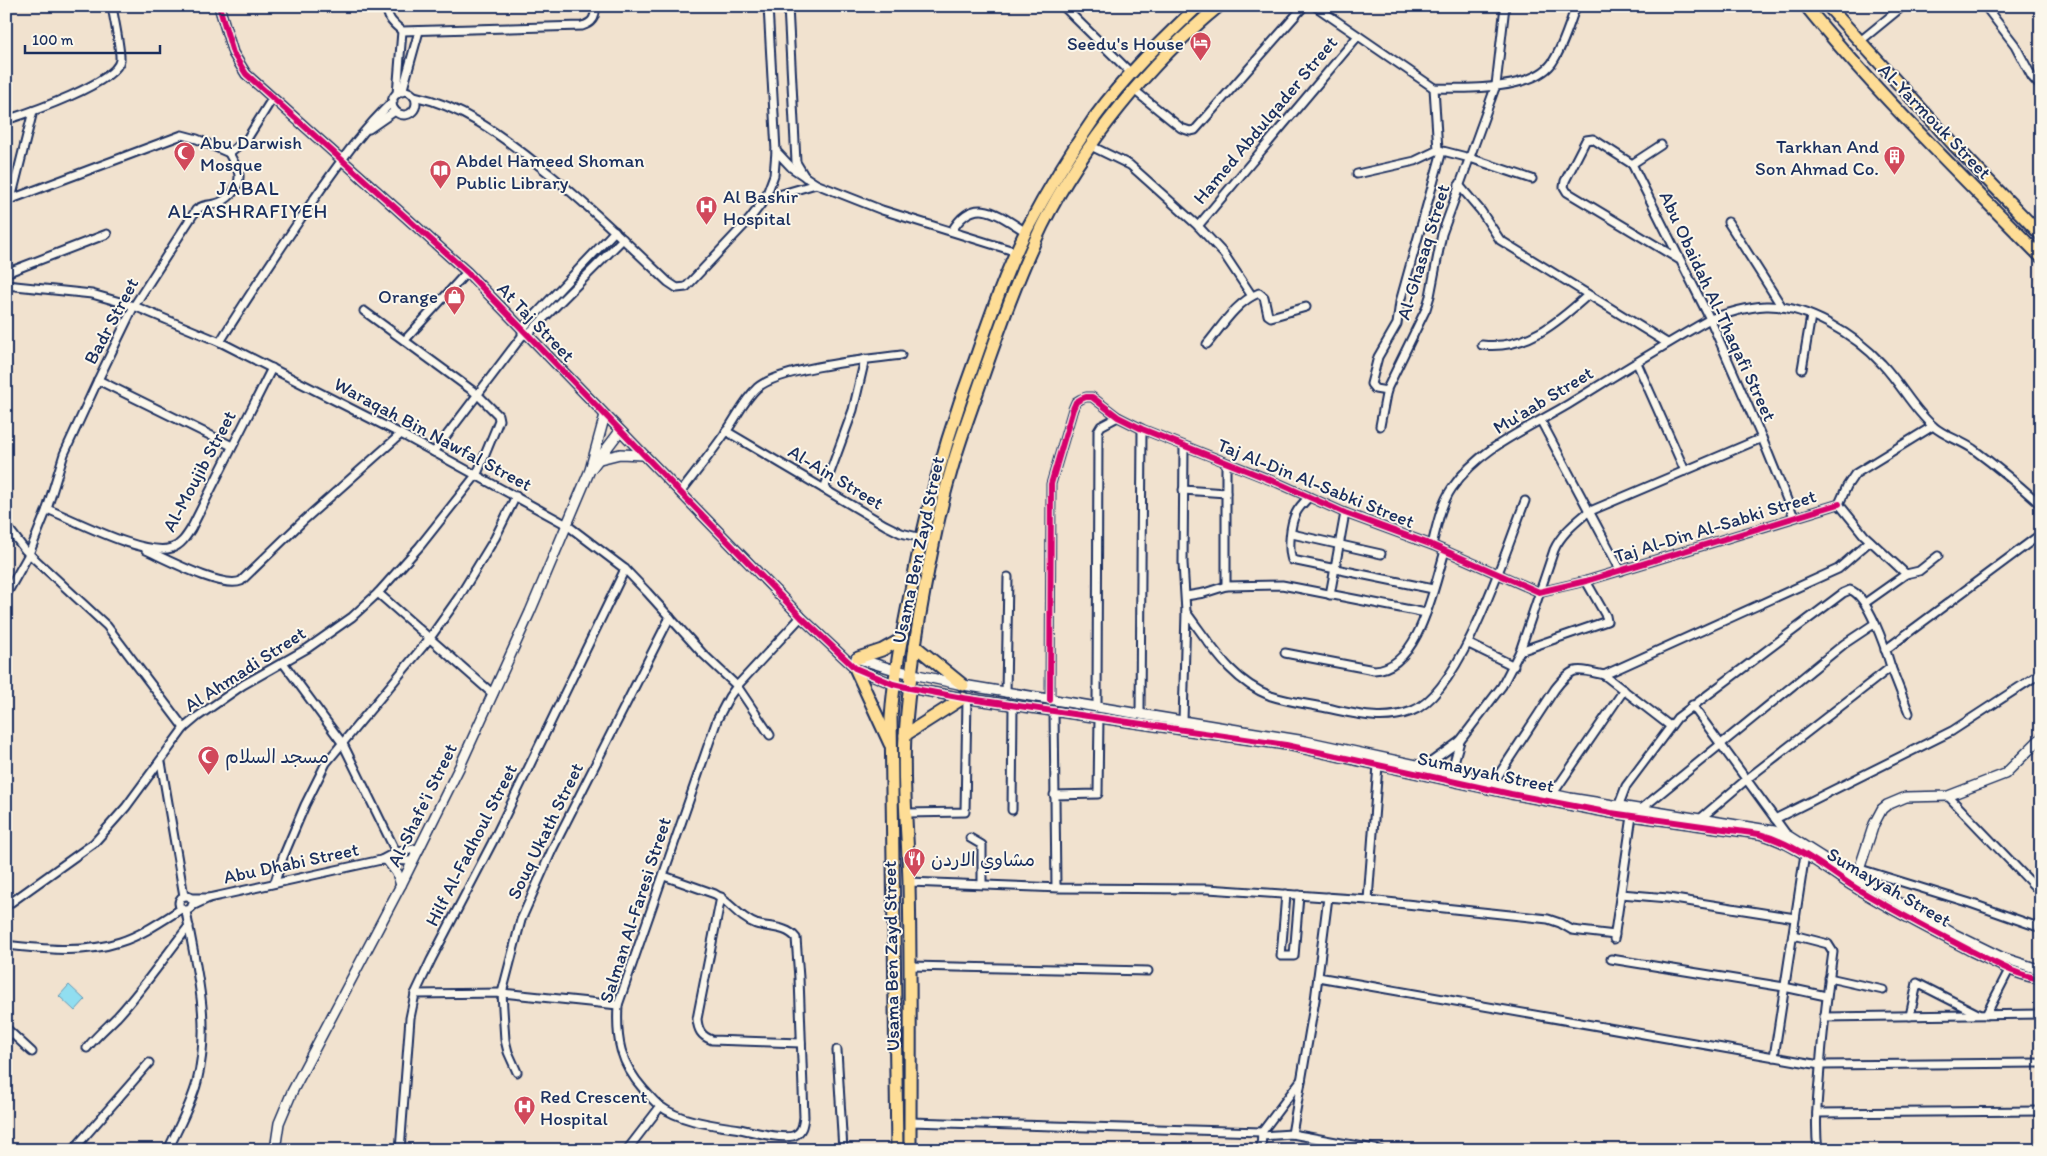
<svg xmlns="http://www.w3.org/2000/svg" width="2047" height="1156" viewBox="0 0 2047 1156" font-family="Itim,'Playpen Sans Arabic',sans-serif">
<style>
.water{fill:#91def0;stroke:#6298b6}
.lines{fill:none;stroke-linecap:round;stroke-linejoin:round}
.minor-casing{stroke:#1b2f5e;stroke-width:11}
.tertiary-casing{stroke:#1b2f5e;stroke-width:12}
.trunk-casing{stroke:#1b2f5e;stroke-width:15}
.minor{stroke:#fbf7ec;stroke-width:7}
.tertiary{stroke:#fbf7ec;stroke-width:9}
.trunk{stroke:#fedd96;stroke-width:11}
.cycleway-casing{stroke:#fbf7ec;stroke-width:9}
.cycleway{stroke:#d6006c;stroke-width:6}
.labels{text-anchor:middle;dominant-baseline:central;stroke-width:4;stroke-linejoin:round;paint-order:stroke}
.poi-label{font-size:19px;fill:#1b2f5e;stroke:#fbf7ec;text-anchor:start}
.street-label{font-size:19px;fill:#1b2f5e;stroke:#fbf7ec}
.neighbourhood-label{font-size:20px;letter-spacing:1px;fill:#1b2f5e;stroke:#fbf7ec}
</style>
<rect width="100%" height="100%" fill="#f1e2cf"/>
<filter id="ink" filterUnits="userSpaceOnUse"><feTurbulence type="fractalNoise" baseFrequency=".02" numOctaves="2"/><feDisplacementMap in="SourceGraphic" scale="10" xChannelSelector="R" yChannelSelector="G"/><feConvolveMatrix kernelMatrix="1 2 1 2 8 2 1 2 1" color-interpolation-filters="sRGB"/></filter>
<g filter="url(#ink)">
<polygon class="water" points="69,985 85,1000 75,1011 59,996"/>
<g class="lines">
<defs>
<g id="minor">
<path d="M 387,6 C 387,19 393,23 402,31 L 582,26 C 593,23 596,17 595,6"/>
<polyline points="768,6 776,151"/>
<polyline points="788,6 796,162 805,177"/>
<polyline points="1063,6 1131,73"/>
<path d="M 1315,6 L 1434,88 C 1463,89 1533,90 1552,63 C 1563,47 1569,25 1576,6"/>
<polyline points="1985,6 2015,45 2032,77 2041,87"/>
<polyline points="1859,42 1903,6"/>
<polyline points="1134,90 1181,128 1190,131 1195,130 1304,6"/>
<circle cx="404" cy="103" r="12"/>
<polyline points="402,92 419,31"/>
<polyline points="397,94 402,31"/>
<path d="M 414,96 C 462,106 499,134 537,164 C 583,200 625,241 668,282 L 677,288 L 686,287 L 749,220 L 765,199 L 816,184 L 882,210 L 1017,252"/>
<path d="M 6,120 C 28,113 117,83 120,60 C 121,50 114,19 112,6"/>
<polyline points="369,129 395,111"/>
<polyline points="1091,146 1130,165 1198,226 1224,254 1252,296"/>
<polyline points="1439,150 1470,158 1532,179"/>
<polyline points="229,153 247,139 272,99"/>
<polyline points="1632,164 1661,145"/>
<polyline points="1357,174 1415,161 1438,150 1434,88"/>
<polyline points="1459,185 1481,211 1500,240 1667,343"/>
<polyline points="11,199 33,111"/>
<polyline points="765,199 774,175 776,151 792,168 816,184"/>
<polyline points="6,201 182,135 197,139 229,153"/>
<polyline points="1728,222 1782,307"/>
<polyline points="1198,226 1358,36"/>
<path d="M 952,231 C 974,193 999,215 1026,232"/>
<polyline points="1680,260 1567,192 1564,187 1565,181 1586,140 1593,139 1632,164 1710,319 1762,438 1794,517"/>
<polyline points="6,273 107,234"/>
<polyline points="6,285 92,294 134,306 220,342 401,434 567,525 625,569 647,592 702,653 737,686 770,735"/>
<polyline points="522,333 523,328 615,231"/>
<polyline points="405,340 467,272"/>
<path d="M 220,342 C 250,293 282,246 314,199 C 338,165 362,130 393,101"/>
<path d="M 1207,344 C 1222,326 1236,302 1259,293 L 1264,297 L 1268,315 L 1271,317 L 1306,307"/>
<path d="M 1482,345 C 1526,350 1557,323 1588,295"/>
<polyline points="1637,363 1685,471"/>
<polyline points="1802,369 1811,316"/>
<polyline points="98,380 232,446"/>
<polyline points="1387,391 1375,389 1371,384 1378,357 1397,324 1400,302 1442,151"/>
<polyline points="1541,421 1621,571"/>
<polyline points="1380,426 1387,389 1426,309 1430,296 1442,234 1496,85 1505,6"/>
<polyline points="726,431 885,525 901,533 934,541"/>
<polyline points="434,452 522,336 528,334 623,239"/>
<polyline points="1226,463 1226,586"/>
<polyline points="824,489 853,410 865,359"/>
<polyline points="1183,490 1226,493"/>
<path d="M 680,493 C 696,472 713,451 728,429 C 737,416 745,399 757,388 C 780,368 868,359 901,355"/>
<path d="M 1309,497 C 1304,502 1299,507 1296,513 C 1290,524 1288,549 1292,560 L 1433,589"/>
<polyline points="1839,504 1864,535 1906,574 1919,571 1938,556"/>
<polyline points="1839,504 1847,486 1855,474 1933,426"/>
<path d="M 47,509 C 75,520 144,557 172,548 C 181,545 186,537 191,529 L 272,368"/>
<polyline points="6,525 25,550 107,626 184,728"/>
<polyline points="1292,534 1381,554"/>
<path d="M 1432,545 C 1437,525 1441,504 1452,488 C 1480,447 1529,428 1569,404 C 1616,375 1662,346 1710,319 C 1728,313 1746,307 1766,306 C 1806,305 1856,335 1882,364 C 1901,384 1913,409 1933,426 C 1944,436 1960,440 1973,449 C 1996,466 2019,485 2041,505"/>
<path d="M 146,550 C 166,559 222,589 241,581 L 303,521 L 401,434"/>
<polyline points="378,593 493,694"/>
<path d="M 6,595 L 29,554 L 47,509 L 64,454 L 98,380 L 134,306 L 196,210 C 202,205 208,205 215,204 C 227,201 240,189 239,175 C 238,167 232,160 229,153"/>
<polyline points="1330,595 1345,513"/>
<polyline points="1186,596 1204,593 1226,586 1282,585 1426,613"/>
<polyline points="1865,603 1906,574"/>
<path d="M 1186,612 C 1211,645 1231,681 1271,696 C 1289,702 1308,704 1327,708 C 1356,714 1383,722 1412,711 C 1461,693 1506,550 1525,501"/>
<polyline points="1469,644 1514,666"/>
<polyline points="1885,650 2041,534"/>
<polyline points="1520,651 1607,621 1606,616 1586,581"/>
<path d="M 1285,653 L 1374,670 C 1419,669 1434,586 1445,551"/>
<polyline points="284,664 343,744 396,852"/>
<polyline points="1891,667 1909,713"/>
<polyline points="1604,675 1670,726"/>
<polyline points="1006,693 1008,577"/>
<polyline points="1050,700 1051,484 1073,409 1076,402 1081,399 1086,397 1092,397 1118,417 1142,429 1278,483 1345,513 1432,545 1539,592 1586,581 1839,504"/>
<polyline points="1692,705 1787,835"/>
<polyline points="1097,707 1098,431 1101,426 1118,417"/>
<polyline points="1054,711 1056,887"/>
<polyline points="1140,714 1142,429"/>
<polyline points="1183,721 1186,612 1183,563 1184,447"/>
<polyline points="161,762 184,896"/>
<path d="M 1424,767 L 1460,741 L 1502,686 L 1520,651 L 1554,550 C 1561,534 1575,523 1588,512 L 1762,438"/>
<polyline points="1451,773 1460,741"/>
<path d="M 1494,782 L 1555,689 C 1574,665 1576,669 1604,675 L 1838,569 L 1870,541"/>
<polyline points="1054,795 1098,794 1099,717"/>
<polyline points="1552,795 1624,690"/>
<polyline points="1948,796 2041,893"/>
<path d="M 1618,807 L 1626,786 L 1677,718 L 1843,593 L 1850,590 C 1868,595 1886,650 1891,667 L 1747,779 L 1700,819"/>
<polyline points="1012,810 1013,706"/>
<polyline points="1640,810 1844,644 1874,624"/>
<polyline points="906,813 965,812 967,699"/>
<polyline points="1775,819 1952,731 2041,673"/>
<polyline points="970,838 982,845 982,884"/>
<polyline points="381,860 396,852 420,848"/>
<polyline points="1860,869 1970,903 2041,928"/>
<path d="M 664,876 L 715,894 C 730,902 739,918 756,924 C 769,928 787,926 796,938 L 799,978 L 804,1117 C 803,1125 802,1133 793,1136 C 780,1139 754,1132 740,1129 C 714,1125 681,1122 660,1106 C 654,1102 649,1095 644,1090 C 620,1063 616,1040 618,1005 L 717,720 L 729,697 L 737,686 L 801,617"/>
<polyline points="275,882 283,857 305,805 326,763 430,638 459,597 495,538 516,496"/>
<polyline points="909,882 1060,888 1208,889 1368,900 1378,765"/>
<polyline points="1286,894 1281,956 1294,956 1299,895"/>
<polyline points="1621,894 1668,898 1795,918"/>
<circle cx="186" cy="903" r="7"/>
<path d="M 721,897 L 697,1019 C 698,1030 701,1036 712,1040 L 801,1043"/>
<polyline points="191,898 209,898"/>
<polyline points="1368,900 1548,919 1560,923 1572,930 1615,935"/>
<polyline points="6,906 94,843 126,807 184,728 197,717 243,685 308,648 352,617 378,593 420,546 477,474 496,428 499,420 498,415 477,394 364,311"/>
<polyline points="192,906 209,898 381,860 413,861"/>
<path d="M 1793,935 L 1828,944 L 1833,952 C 1827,995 1822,1038 1819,1081 C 1817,1104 1815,1127 1818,1150"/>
<polyline points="1614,939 1632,816"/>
<path d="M 6,945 C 44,949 83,954 120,942 C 142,935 162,921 181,909"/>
<polyline points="1611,959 1784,987 1826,996"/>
<polyline points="910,966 1148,971"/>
<polyline points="1318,977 1820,1065 2041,1063"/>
<polyline points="1829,978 1883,990"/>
<polyline points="415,994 502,993 618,1005"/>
<polyline points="1986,1015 2009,970"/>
<polyline points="1910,1016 1917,983 1978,1014"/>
<polyline points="1824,1017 2041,1014"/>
<polyline points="6,1028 32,1052"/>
<path d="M 87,1048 C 96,1036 107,1027 117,1017 C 143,989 165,956 189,926"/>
<polyline points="837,1050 843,1150"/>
<polyline points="1774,1057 1805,854"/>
<polyline points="517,1072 508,1052 505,1040 502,993 521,920 552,850 670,617"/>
<polyline points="1817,1113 2041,1111"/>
<polyline points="910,1122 1262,1132"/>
<polyline points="1292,1134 1315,1000 1328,897"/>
<polyline points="1262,1136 1292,1134 1380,1150"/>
<polyline points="73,1150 149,1063"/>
<path d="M 168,1150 C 178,1128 191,1105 197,1082 C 212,1021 196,971 186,911"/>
<polyline points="400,1150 410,1018 415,994 431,960 492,843 625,569"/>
<polyline points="627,1150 660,1107"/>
<polyline points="1261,1150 1262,1132 1301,1080"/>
</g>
<g id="tertiary">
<path d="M 219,6 L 233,53 L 246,74 L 467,272 L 801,617 L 855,668 L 893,684 L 910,688 L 963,698 L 1286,745 L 1511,794 L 1611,813 L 1759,834 C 1793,843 1821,865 1851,885 C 1889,909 1931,930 1971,951 C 1994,962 2015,975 2041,979"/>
<polyline points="600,459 620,454 642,455"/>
<polyline points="592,468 620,431"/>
<polyline points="856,658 895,670 963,685 1305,741 1570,798 1774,831 1787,835 1844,871 1954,934 2001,957 2041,970"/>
<polyline points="388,861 397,873 401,885"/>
<polyline points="1855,882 1874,824 1882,809 1887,805 1906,797 1948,796 2005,774 2041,738"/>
<polyline points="275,1150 279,1123 292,1092 401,885 460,766 530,612 590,470 605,415"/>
</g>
<g id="trunk">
<path d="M 1806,6 C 1878,95 1961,175 2041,257"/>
<polyline points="1828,6 1954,145 2041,235"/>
<polyline points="915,646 963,685"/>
<polyline points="858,658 882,650 900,640"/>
<polyline points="855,668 890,744"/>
<polyline points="905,735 963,698"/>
<path d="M 897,1150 L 891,718 C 894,673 903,630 912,585 C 926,509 947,435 974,363 C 989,320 1006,270 1027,229 C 1047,191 1070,153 1095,117 C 1125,76 1161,41 1198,6"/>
<path d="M 910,1150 C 910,1061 911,973 909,884 C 908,835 902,785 905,736 C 909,679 918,621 929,565 C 935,535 941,504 950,475 C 958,445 969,416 979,387 C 998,333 1017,278 1042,226 C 1082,146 1150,62 1219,6"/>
</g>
</defs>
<use href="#minor" class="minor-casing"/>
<use href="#tertiary" class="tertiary-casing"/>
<use href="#trunk" class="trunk-casing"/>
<use href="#minor" class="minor"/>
<use href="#tertiary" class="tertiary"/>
<use href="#trunk" class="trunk"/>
<defs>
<g id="cycleway">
<path d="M 219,6 L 233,53 L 246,74 L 467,272 L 801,617 L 855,668 L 893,684 L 910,688 L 963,698 L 1286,745 L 1511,794 L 1611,813 L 1759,834 C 1793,843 1821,865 1851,885 C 1889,909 1931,930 1971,951 C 1994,962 2015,975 2041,979"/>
<polyline points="1050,700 1051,484 1073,409 1076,402 1081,399 1086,397 1092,397 1118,417 1142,429 1278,483 1345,513 1432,545 1539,592 1586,581 1839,504"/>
</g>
</defs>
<use href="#cycleway" class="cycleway-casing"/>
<use href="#cycleway" class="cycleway"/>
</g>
</g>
<defs>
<symbol id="hotel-pin" viewBox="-11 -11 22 30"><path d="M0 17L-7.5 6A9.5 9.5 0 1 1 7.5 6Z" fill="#d1495b" stroke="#fbf7ec"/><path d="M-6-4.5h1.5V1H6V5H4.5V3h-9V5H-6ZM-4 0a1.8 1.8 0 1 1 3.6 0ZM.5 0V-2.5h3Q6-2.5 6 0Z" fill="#fff"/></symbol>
<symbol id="mosque-pin" viewBox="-11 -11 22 30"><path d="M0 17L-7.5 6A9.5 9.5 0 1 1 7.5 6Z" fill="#d1495b" stroke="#fbf7ec"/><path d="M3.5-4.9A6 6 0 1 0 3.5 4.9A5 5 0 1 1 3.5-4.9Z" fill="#fff"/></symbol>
<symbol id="building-pin" viewBox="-11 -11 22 30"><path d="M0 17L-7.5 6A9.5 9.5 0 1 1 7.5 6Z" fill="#d1495b" stroke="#fbf7ec"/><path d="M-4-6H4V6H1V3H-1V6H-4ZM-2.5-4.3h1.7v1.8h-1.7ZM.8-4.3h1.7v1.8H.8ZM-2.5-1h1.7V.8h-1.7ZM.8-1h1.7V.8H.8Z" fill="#fff"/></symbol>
<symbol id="library-pin" viewBox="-11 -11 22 30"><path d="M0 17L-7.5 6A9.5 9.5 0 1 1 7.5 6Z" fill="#d1495b" stroke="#fbf7ec"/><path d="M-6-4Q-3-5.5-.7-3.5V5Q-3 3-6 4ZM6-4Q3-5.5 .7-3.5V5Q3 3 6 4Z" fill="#fff"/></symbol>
<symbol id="hospital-pin" viewBox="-11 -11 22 30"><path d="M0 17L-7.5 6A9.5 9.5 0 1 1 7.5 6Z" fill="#d1495b" stroke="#fbf7ec"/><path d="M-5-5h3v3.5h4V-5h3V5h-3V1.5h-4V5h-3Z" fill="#fff"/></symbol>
<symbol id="shop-pin" viewBox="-11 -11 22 30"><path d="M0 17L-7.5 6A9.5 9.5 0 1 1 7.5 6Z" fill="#d1495b" stroke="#fbf7ec"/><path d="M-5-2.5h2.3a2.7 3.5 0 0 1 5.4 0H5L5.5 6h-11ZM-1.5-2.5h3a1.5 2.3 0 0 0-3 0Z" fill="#fff"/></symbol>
<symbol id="restaurant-pin" viewBox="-11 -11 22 30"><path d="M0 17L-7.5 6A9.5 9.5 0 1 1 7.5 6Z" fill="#d1495b" stroke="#fbf7ec"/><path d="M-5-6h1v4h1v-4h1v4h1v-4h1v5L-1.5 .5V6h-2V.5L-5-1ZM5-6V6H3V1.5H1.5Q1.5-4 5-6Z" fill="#fff"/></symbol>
</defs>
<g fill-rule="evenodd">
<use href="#hotel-pin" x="1188" y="30" width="25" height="34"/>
<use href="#mosque-pin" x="172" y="140" width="25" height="34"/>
<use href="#building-pin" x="1882" y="144" width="25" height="34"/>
<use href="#library-pin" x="428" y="158" width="25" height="34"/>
<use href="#hospital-pin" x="694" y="194" width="25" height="34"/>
<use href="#shop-pin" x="442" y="284" width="25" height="34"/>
<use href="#mosque-pin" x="196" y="744" width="25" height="34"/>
<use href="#restaurant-pin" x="902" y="846" width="25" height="34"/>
<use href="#hospital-pin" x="512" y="1094" width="25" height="34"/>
</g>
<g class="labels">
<g class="poi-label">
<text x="1184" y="43" text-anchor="end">Seedu's House</text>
<text x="200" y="142">Abu Darwish<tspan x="200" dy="22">Mosque</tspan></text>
<text x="1879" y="146" text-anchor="end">Tarkhan And<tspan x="1879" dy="22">Son Ahmad Co.</tspan></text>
<text x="456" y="160">Abdel Hameed Shoman<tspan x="456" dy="22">Public Library</tspan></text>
<text x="723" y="196">Al Bashir<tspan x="723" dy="22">Hospital</tspan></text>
<text x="438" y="296" text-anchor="end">Orange</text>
<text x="225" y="756">مسجد السلام</text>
<text x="931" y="859">مشاوي الاردن</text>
<text x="540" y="1096">Red Crescent<tspan x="540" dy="22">Hospital</tspan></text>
</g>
<g class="street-label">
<text transform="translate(1265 120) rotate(-50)">Hamed Abdulqader Street</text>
<text transform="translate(1935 121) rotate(46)">Al-Yarmouk Street</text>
<text transform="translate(1423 252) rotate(-73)">Al-Ghasaq Street</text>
<text transform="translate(1718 306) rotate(65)">Abu Obaidah Al-Thaqafi Street</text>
<text transform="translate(111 321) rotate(-62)">Badr Street</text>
<text transform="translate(536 322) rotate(46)">At Taj Street</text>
<text transform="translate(1543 400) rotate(-31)">Mu'aab Street</text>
<text transform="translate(433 434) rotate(28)">Waraqah Bin Nawfal Street</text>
<text transform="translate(199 471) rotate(-62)">Al-Moujib Street</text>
<text transform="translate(836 477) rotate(31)">Al-Ain Street</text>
<text transform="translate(1316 483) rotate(22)">Taj Al-Din Al-Sabki Street</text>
<text transform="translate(1715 526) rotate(-17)">Taj Al-Din Al-Sabki Street</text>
<text transform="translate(918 550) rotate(-78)">Usama Ben Zayd Street</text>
<text transform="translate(245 669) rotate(-33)">Al Ahmadi Street</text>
<text transform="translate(1486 772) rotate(12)">Sumayyah Street</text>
<text transform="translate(422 805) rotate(-64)">Al-Shafe'i Street</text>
<text transform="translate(545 831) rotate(-64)">Souq Ukath Street</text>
<text transform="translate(471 845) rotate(-63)">Hilf Al-Fadhoul Street</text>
<text transform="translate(291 863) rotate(-12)">Abu Dhabi Street</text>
<text transform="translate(1889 887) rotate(30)">Sumayyah Street</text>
<text transform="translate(635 910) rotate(-72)">Salman Al-Faresi Street</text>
<text transform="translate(891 956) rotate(-91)">Usama Ben Zayd Street</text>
</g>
<g class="neighbourhood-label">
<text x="248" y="188">JABAL<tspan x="248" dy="23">AL-ASHRAFIYEH</tspan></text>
</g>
</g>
<rect width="2047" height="1156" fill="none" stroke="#fbf7ec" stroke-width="25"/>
<rect x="12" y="12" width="2022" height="1131" fill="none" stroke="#1b2f5e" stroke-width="2" filter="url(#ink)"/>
<path d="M25 45v8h135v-8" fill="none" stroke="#1b2f5e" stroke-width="2.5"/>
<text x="32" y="45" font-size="15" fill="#1b2f5e" stroke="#fbf7ec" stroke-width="4" paint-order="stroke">100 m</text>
</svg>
